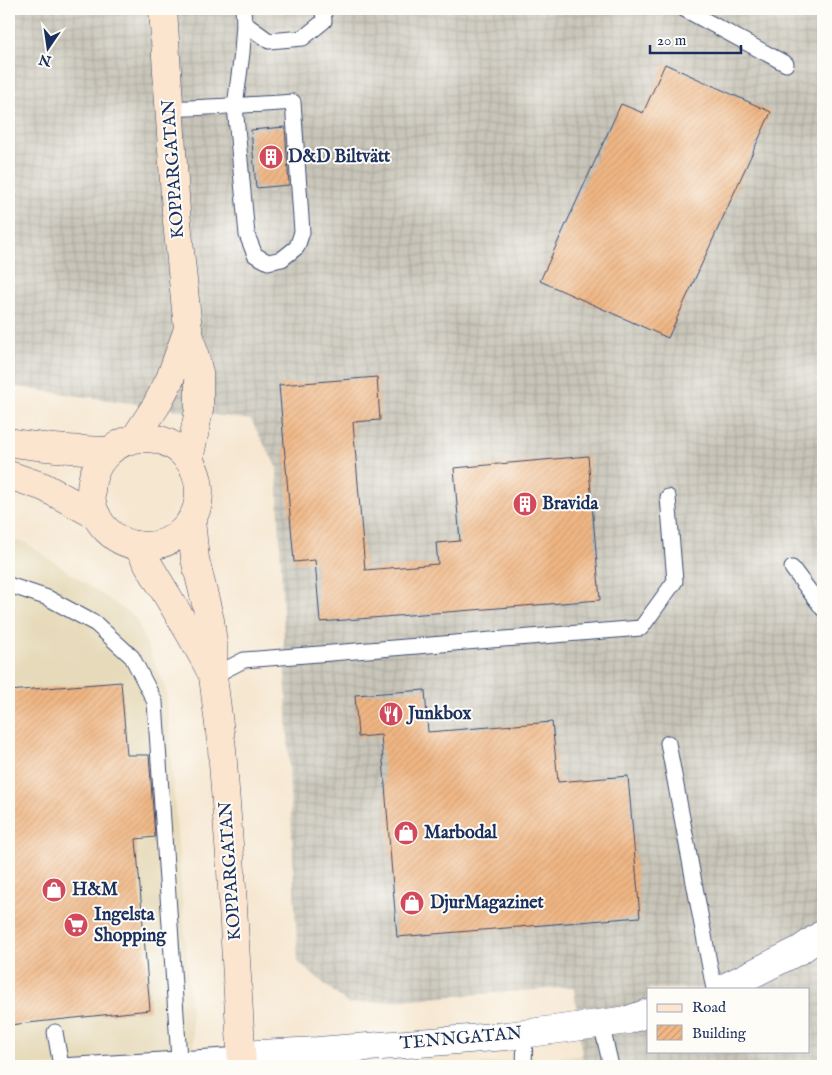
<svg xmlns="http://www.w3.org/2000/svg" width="832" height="1075" viewBox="0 0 832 1075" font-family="'IM FELL English',serif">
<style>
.built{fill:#e6daba}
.industrial{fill:url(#industrial-grid);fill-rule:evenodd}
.building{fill:url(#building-hatch)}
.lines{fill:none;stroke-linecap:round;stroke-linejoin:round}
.lane-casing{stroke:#3c4b6f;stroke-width:17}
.street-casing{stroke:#3c4b6f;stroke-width:29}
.secondary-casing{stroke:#3c4b6f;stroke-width:29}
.lane{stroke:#fff;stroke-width:15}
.street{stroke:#fff;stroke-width:28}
.secondary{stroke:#fce5cf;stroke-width:28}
.labels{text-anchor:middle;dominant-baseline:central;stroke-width:4;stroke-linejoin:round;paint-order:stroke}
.poi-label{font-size:18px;font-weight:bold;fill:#1b2f5e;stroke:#fdfcf7;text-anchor:start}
.street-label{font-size:18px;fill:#1b2f5e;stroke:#fdfcf7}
</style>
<defs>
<pattern id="industrial-grid" width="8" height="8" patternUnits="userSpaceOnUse" patternTransform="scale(1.25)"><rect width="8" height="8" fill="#c8c4b8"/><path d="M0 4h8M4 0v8" fill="none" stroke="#aba9a1"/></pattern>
<pattern id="building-hatch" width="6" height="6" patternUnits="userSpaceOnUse" patternTransform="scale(1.25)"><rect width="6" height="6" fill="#f0b683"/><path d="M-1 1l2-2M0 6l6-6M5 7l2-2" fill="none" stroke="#cd9d74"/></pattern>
</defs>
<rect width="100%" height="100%" fill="#fdfcf7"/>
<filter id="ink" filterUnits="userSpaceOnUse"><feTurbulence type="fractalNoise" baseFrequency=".02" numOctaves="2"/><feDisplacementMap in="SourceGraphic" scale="10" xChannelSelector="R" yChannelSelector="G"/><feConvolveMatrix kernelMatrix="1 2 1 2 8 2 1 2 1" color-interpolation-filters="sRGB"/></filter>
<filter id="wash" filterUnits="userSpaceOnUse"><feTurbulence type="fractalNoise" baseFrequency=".0096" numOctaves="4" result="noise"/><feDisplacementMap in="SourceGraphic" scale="20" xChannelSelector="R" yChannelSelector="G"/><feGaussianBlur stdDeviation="1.12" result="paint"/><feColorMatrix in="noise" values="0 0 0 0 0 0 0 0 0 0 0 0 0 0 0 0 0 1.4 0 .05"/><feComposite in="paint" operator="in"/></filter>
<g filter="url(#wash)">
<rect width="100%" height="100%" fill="#f6e7d1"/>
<g class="built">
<polygon points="9,540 26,543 135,617 166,690 195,1066 9,1066"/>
<polygon points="582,1055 583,1066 463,1066"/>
</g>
<path class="industrial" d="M 9,9 L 823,9 L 823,1066 L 583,1066 L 574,987 L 348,1004 L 298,962 L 294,886 L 277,468 L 251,420 L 9,386 ZM 648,989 L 808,989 L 808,1051 L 648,1051 Z"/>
<g id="blocks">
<g class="building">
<polygon points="665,64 771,112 668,338 540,281 621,104 643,113"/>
<polygon points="285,127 289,185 256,188 251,130"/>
<polygon points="377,377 380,420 353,422 365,570 438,564 436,543 460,541 454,468 588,456 600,600 320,622 315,560 294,562 279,385"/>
<polygon points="121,682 127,755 149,755 155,837 136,839 150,1010 9,1025 9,691"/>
<polygon points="425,690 428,732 552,722 558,782 628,776 640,917 397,937 381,735 358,737 355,695"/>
</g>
</g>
</g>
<g filter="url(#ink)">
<use href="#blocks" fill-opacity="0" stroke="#3c4b6f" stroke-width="1"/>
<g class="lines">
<defs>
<g id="lane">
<polyline points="243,9 244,23 269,41 303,38 324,21 323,9"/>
<polyline points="684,9 786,64"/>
<path d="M 169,109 C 211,107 252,105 293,102 L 302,232 L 297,247 L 282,259 L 268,262 L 255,255 L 247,235 L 235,106 L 242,53 L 244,23"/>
<polyline points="792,568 823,609"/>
<polyline points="9,585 48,598 96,624 132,657 155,702 179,1059 241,1055"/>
<polyline points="213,676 244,660 641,628 675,581 668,497"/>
<polyline points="668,743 714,989"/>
<polyline points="601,1023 611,1066"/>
<polyline points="55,1032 61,1066 179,1059"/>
<polyline points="524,1066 525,1034"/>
</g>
<g id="street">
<polyline points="722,989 800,950 823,934"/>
<polyline points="241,1055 318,1051 507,1036 628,1020 648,1013"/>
</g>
<g id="secondary">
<polyline points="163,9 176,212 188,329 199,373 199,410 189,460"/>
<polyline points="135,438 156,406 170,379 188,329"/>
<circle cx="145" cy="492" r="54"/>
<path d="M 9,442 C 42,448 75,450 109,451"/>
<polyline points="9,475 44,487 97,516"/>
<polyline points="191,520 195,559 210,620 213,643 213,676 222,749 231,871 242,1066"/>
<path d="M 137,545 C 161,587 188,627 210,670"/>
</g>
</defs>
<use href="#lane" class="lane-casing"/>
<use href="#street" class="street-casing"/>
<use href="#secondary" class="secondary-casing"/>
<use href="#lane" class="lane"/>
<use href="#street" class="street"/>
<use href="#secondary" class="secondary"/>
</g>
</g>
<defs>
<symbol id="building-disc" viewBox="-11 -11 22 22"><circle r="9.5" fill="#d1495b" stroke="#fdfcf7"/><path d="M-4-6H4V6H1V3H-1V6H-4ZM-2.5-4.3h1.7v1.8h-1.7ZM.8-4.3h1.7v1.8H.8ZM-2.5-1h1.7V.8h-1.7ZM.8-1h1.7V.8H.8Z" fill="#fff"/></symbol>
<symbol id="restaurant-disc" viewBox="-11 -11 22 22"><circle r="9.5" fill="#d1495b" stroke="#fdfcf7"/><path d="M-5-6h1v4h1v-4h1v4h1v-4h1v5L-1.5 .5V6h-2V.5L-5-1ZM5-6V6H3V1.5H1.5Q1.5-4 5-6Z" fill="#fff"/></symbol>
<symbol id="shop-disc" viewBox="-11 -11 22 22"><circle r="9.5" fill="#d1495b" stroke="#fdfcf7"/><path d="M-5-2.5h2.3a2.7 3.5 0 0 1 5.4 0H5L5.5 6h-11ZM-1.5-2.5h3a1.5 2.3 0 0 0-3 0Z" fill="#fff"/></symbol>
<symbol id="supermarket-disc" viewBox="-11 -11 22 22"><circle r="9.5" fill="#d1495b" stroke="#fdfcf7"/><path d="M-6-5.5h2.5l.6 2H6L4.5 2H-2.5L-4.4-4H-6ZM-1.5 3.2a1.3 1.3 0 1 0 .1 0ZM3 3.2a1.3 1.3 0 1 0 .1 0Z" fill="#fff"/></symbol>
</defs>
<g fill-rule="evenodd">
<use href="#building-disc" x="257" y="143" width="28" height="28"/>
<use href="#building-disc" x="511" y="490" width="28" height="28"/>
<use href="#restaurant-disc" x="377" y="700" width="28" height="28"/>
<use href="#shop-disc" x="392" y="819" width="28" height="28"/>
<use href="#shop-disc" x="40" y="876" width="28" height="28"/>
<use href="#shop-disc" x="398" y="889" width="28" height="28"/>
<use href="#supermarket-disc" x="62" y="911" width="28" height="28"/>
</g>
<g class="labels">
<g class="poi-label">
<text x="288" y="157">D&amp;D Biltvätt</text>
<text x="542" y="504">Bravida</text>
<text x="408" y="714">Junkbox</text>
<text x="424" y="833">Marbodal</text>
<text x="72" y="890">H&amp;M</text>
<text x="430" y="903">DjurMagazinet</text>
<text x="94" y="915">Ingelsta<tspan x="94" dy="21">Shopping</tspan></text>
</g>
<g class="street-label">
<text transform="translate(174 169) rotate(-94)">KOPPARGATAN</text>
<text transform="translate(231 871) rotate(-94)">KOPPARGATAN</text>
<text transform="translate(461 1039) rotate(-5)">TENNGATAN</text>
</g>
</g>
<rect width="832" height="1075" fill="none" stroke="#fdfcf7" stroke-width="30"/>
<rect x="647" y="988" width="162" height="65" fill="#fdfcf7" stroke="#a3aaba"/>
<rect x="657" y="1004" width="25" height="8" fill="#fce5cf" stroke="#a3aaba"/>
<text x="692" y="1012" font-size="15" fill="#1b2f5e">Road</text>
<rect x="657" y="1025" width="25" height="15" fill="url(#building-hatch)" stroke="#a3aaba"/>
<text x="692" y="1038" font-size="15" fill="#1b2f5e">Building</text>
<g transform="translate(48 48) rotate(193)" stroke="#fdfcf7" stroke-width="4" paint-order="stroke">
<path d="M0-4L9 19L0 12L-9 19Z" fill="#1b2f5e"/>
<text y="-8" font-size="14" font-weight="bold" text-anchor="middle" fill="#1b2f5e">N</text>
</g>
<path d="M650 45v8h91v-8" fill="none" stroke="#1b2f5e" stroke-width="2.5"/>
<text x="657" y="45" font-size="15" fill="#1b2f5e" stroke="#fdfcf7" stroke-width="4" paint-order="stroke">20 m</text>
</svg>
